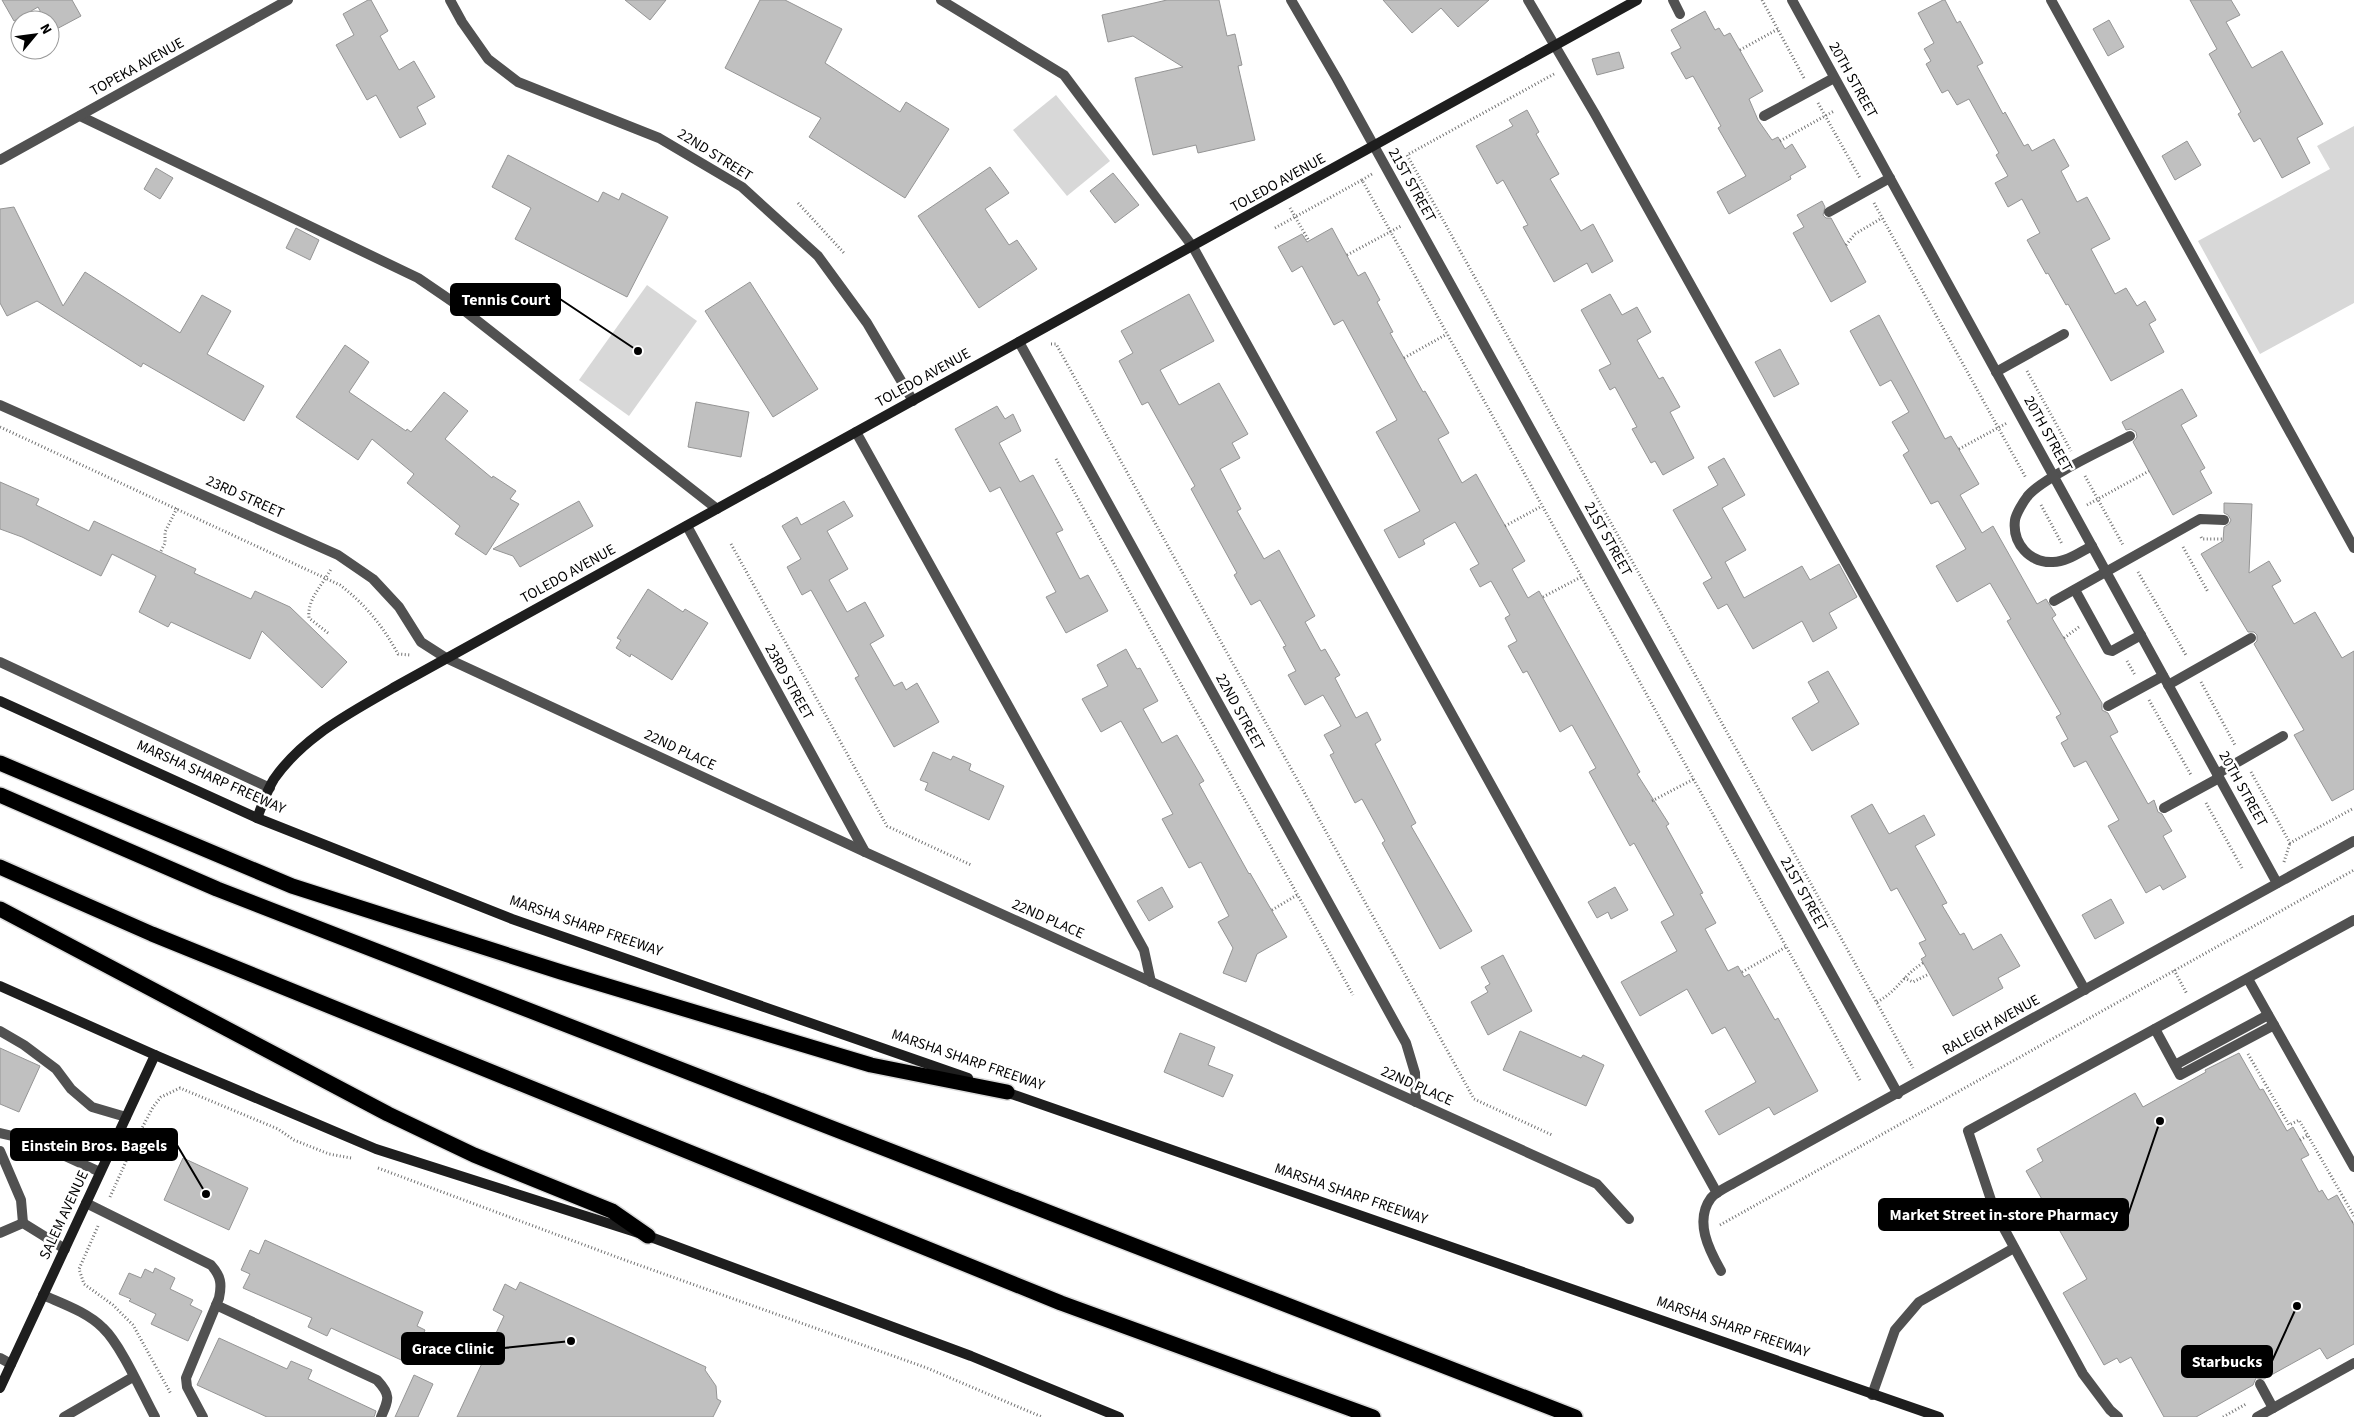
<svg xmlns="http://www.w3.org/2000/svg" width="2354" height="1417" viewBox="0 0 2354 1417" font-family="'Source Sans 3',sans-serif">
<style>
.green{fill:#d8d8d8}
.building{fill:#c0c0c0;stroke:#959595}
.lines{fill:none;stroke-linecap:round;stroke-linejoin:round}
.highway-casing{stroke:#dbdbdb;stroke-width:18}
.path{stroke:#737373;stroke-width:3;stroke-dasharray:1 2.5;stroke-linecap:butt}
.lane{stroke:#515151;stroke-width:10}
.street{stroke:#515151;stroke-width:10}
.secondary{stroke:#1e1e1e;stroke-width:10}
.highway{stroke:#000;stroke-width:15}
.labels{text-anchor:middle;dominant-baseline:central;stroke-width:5;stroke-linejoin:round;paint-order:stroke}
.street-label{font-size:15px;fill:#000;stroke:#fff}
.leader{fill:none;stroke:#000;stroke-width:2}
.callout-dot{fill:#000;stroke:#fff;stroke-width:2}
.callout{fill:#000;stroke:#000;stroke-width:2}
.callout-label{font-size:16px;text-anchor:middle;font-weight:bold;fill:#fff}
</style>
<rect width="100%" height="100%" fill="#fff"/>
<g class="green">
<polygon points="1056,95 1110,161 1067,196 1013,130"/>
<polygon points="2354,126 2354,303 2260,354 2198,241 2330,169 2317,146"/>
<polygon points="647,285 697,321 629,416 579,380"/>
</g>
<g class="building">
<polygon points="2,0 72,0 81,16 51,32 50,20 45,20 38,7 14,21"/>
<polygon points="368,0 371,0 388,31 380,36 399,70 414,61 435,97 417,107 426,124 400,138 376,95 367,100 336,45 354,35 343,14"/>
<polygon points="625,0 666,0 650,20"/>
<polygon points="760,0 785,0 842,29 825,63 900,112 906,102 949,129 905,198 809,137 821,118 725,68"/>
<polygon points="1167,0 1219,0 1227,36 1235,34 1242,65 1238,66 1255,140 1198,153 1196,145 1153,155 1135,78 1183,67 1133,36 1108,42 1102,15"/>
<polygon points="1383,0 1489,0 1458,27 1441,8 1412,33"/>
<polygon points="1943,0 1945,0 1957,23 1960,21 1983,63 1977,66 2003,114 2005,112 2024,146 2028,144 2032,151 2054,139 2069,166 2061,171 2077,202 2087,197 2110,239 2091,249 2115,294 2126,288 2137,306 2145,301 2156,320 2149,324 2164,352 2111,381 2068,304 2066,305 2048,273 2046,274 2027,240 2040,233 2022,199 2008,207 1995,183 2008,176 1996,155 1999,153 1969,99 1957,105 1948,90 1942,93 1926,64 1931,61 1924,49 1934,43 1918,13"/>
<polygon points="2190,0 2231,0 2240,15 2226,22 2252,68 2282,51 2323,124 2297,138 2310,163 2282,178 2260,138 2254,142 2238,114 2241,112 2209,54 2217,49"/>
<polygon points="1705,11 1715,30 1719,28 1724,36 1730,33 1763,91 1749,99 1758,120 1772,140 1778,137 1785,149 1792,144 1806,167 1790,176 1791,179 1729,214 1717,192 1746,176 1718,128 1721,126 1693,76 1686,79 1671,53 1681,48 1671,30"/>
<polygon points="2109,20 2124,47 2108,56 2093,29"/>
<polygon points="1619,52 1624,68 1597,75 1592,59"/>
<polygon points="1527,110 1539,132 1536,134 1559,174 1550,179 1581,231 1593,224 1613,261 1592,273 1587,263 1554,282 1523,227 1528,225 1503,180 1497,184 1476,146 1513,126 1509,120"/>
<polygon points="2187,141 2201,165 2175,180 2162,156"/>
<polygon points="508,155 598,202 603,192 619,200 622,193 668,217 627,297 515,239 531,208 492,187"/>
<polygon points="990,167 1009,193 985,209 1009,245 1017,240 1037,269 979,308 918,216"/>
<polygon points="156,168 173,178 160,199 144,189"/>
<polygon points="1113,173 1139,205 1115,223 1090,191"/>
<polygon points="1822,201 1825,207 1823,215 1826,218 1831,218 1866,282 1831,302 1793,233 1804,227 1797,215"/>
<polygon points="14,207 63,306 85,272 180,333 202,295 231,311 207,354 264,386 244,421 143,363 141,367 37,301 7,316 0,303 0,209"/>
<polygon points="296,228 319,240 310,260 286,248"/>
<polygon points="1332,228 1358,276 1365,272 1380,300 1377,302 1393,332 1390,333 1423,392 1425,391 1449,433 1438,439 1462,483 1476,474 1525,561 1512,569 1528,598 1539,591 1640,772 1637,774 1669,824 1666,826 1703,893 1700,894 1716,923 1705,929 1728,971 1738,966 1744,977 1749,974 1775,1020 1778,1018 1818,1091 1774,1115 1769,1107 1719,1135 1705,1111 1756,1082 1725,1027 1712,1034 1687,989 1640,1016 1621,982 1677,951 1661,922 1674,915 1634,843 1630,846 1589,772 1596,768 1572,725 1560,732 1527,671 1523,673 1508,646 1517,641 1505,618 1510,615 1491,581 1480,587 1470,569 1479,564 1455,522 1423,540 1425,544 1399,558 1384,530 1420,511 1376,432 1397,420 1343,320 1334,325 1302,266 1292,272 1278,247 1302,234 1307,242"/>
<polygon points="750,282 818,389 773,417 705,311"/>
<polygon points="1189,294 1214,341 1160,370 1179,405 1219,383 1248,434 1232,443 1240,458 1220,469 1241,509 1237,511 1264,559 1279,550 1315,616 1305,622 1321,651 1325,649 1340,675 1335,678 1356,718 1367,712 1381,740 1375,744 1416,823 1411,826 1472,931 1440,949 1382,843 1385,841 1362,799 1355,803 1330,755 1334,753 1324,735 1341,726 1323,695 1305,705 1288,675 1296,671 1283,647 1286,646 1260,600 1251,605 1234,575 1237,573 1191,489 1195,486 1148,402 1142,405 1119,361 1133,353 1121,331"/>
<polygon points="1610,294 1622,315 1637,307 1651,332 1637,340 1659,379 1663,377 1680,407 1670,412 1694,458 1663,475 1655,461 1651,463 1632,429 1637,427 1615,387 1610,390 1599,370 1611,364 1581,310"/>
<polygon points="1879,315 1945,439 1951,436 1979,484 1960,495 1982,533 1993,526 2037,604 2046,599 2056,615 2052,618 2102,703 2102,710 2108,713 2118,732 2110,736 2148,804 2154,800 2158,812 2162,814 2172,831 2163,836 2186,877 2163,890 2160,885 2146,893 2108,826 2119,820 2086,761 2074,767 2061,743 2068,739 2056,717 2061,714 2007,621 2011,619 1990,583 1957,602 1936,566 1966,549 1938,501 1931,504 1903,455 1909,451 1892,422 1909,412 1891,380 1880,386 1850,331"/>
<polygon points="345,345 369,362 349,392 406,431 407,429 411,432 444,392 468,411 445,439 492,478 493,476 516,491 510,499 519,504 486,555 455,534 460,526 407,483 414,474 372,439 358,460 296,417"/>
<polygon points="1780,349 1799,384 1774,397 1755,362"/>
<polygon points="2182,389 2197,416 2181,425 2205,468 2200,471 2212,493 2173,515 2133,442 2137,437 2136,432 2131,429 2126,430 2122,422"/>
<polygon points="696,402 749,412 741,457 688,447"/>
<polygon points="997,406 1005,419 1013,414 1021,431 999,443 1020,482 1033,475 1063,530 1056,533 1080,579 1088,575 1108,611 1066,633 1046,597 1056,592 1000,487 990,492 955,429"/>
<polygon points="1724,458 1745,495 1722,508 1746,550 1725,562 1744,598 1802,566 1810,580 1839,564 1857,597 1829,613 1837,628 1813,642 1802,621 1753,649 1727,604 1718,609 1703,583 1712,578 1673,510 1718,485 1708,467"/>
<polygon points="0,482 39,499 36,505 89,531 94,521 196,569 194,573 251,599 255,591 290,607 347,662 322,688 262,631 250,659 171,622 168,627 139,612 156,576 112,554 101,576 22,537 0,529"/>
<polygon points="579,501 593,526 520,567 513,556 493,549"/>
<polygon points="844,501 853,516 827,531 848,569 829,580 847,612 865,602 884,636 870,644 894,686 902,682 906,690 917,683 939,722 894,747 855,678 859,676 811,590 802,595 787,567 801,559 782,526 797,517 801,525"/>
<polygon points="2224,503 2252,504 2249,573 2269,561 2281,581 2272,586 2294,624 2315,612 2342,658 2354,651 2354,789 2332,801 2294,735 2304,730 2254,644 2257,641 2257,635 2254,632 2248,632 2201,554 2223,541 2224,527 2229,524 2231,520 2228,515 2224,513"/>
<polygon points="648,589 683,612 685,609 708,623 672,680 631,654 630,657 616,648 621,640 617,638"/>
<polygon points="1126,649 1137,669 1140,668 1158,701 1143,709 1162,743 1177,735 1204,781 1199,784 1249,874 1250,873 1287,937 1257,954 1246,982 1223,973 1233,948 1218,922 1229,916 1201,862 1189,868 1162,819 1173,814 1121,721 1101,732 1082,699 1108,686 1097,665"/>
<polygon points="1828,671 1859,724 1812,751 1792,718 1819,702 1808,682"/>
<polygon points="933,752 951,760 953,756 971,764 969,770 1004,786 989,820 925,790 928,783 920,780"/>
<polygon points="1872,804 1889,834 1924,815 1935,835 1915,846 1947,903 1942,905 1960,935 1964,933 1973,950 2001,934 2020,966 1998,978 2003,988 1953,1016 1921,959 1926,956 1919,943 1926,940 1897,888 1891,891 1851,816"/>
<polygon points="1162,887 1173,907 1149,921 1137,901"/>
<polygon points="1615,887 1628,910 1611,919 1608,912 1597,918 1588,902"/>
<polygon points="2111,899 2124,923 2095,939 2082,915"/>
<polygon points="1503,955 1532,1011 1488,1035 1471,1002 1488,992 1485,987 1490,984 1481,967"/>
<polygon points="1520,1031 1581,1058 1583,1055 1604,1065 1586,1106 1503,1070"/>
<polygon points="1180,1033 1215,1047 1208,1065 1233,1075 1223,1097 1164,1072"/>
<polygon points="0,1048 40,1066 19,1112 0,1104"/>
<polygon points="2239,1053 2260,1090 2263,1089 2287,1131 2293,1127 2309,1155 2301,1159 2319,1192 2322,1190 2328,1200 2337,1195 2354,1225 2354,1344 2327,1359 2320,1348 2264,1379 2256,1378 2253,1385 2196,1417 2164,1417 2131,1357 2120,1363 2117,1358 2104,1365 2063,1293 2087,1279 2026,1171 2043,1161 2037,1149 2135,1093 2143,1107 2206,1072 2205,1070"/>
<polygon points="183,1158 248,1188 229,1230 164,1200"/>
<polygon points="265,1240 423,1312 417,1326 425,1330 410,1364 331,1328 327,1336 308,1327 312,1318 243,1288 250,1274 241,1270 250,1250 259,1254"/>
<polygon points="155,1268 175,1278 170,1289 193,1300 190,1305 202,1311 188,1341 151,1324 156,1314 129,1301 131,1299 119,1294 129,1273 141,1278 145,1269 153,1273"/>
<polygon points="520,1282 706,1367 705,1370 716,1386 717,1399 721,1401 713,1417 457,1417 504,1316 493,1310 505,1284 516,1290"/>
<polygon points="219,1338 287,1369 291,1361 312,1370 308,1379 376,1411 374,1417 267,1417 197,1385"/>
<polygon points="414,1375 433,1384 418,1417 395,1417"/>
</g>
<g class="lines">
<defs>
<g id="highway">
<polyline points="0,763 292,886 561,972 871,1065 1007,1092"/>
<polyline points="0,795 217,889 1575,1417"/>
<polyline points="0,867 152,934 1061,1303 1373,1417"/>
<polyline points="0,909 388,1114 474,1155 612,1211 648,1236"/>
</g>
</defs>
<use href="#highway" class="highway-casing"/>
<g class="path">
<polyline points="1762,0 1804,78"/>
<polyline points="1740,50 1778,29"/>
<polyline points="1554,74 1407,155 1913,1068"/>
<polyline points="1818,103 1860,178"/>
<polyline points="1780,141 1834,111"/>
<polyline points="1362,180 1372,174"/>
<polyline points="798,203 844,253"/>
<polyline points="1874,203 2026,478"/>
<polyline points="1290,208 1309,241"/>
<polyline points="1275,228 1362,180 1861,1082"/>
<polyline points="1846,245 1855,234 1882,218"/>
<polyline points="1347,255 1401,226"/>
<polyline points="1051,344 1056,344 1474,1099 1552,1135"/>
<polyline points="1404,358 1447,334"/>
<polyline points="2027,371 2071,451"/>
<path d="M 0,427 L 340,585 C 365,604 383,626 398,654 L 410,655"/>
<polyline points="1959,449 2007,423"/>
<polyline points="1056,459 1353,995"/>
<polyline points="2085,476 2123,545"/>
<polyline points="2041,505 2062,544"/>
<polyline points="2087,505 2149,471"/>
<polyline points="1505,526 1542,506"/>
<polyline points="2201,537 2202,539 2223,539"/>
<polyline points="731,544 887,826 971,865"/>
<polyline points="2183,547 2208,592"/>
<polyline points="161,551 165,543 165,532 177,508"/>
<polyline points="2138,572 2187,657"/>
<polyline points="1543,597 1581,577"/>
<path d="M 328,633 L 309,618 C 307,599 322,586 331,569"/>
<polyline points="2064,638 2079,627"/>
<polyline points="2127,661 2135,675"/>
<polyline points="2201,682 2235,745"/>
<polyline points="2149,700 2191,775"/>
<polyline points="2251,772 2290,843 2354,808"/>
<polyline points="1652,801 1694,779"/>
<polyline points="2206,803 2242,868"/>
<polyline points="2284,862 2290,843"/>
<polyline points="1272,910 1297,895"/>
<polyline points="2174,970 2187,994"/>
<polyline points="1742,972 1786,947"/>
<polyline points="1904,978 1913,982 1929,974"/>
<path d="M 1877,1002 C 1899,990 1903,975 1923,963"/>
<polyline points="2248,1054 2289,1125 2299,1120 2354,1216"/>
<polyline points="2300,1140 2308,1135"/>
<polyline points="131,1149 153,1107 161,1097 180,1088 278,1129 294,1140 329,1154 351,1158"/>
<polyline points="378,1168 622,1259 927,1368 1042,1417"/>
<polyline points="110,1197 128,1157"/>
<polyline points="2352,1222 2354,1221"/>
<polyline points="1720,1225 2354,870"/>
<polyline points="98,1226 79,1269 84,1284 113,1305 133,1325 171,1394"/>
<polyline points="2223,1417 2246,1404"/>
</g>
<g class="lane">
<polyline points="941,0 1064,75 1193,247 1717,1193"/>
<polyline points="1528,0 1595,114 2085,990"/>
<polyline points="1673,0 1680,14"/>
<polyline points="2051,0 2354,548"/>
<polyline points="80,116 418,278 456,304 717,509"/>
<polyline points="1764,116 1834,78"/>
<polyline points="1829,212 1890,178"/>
<polyline points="1996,372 2064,334"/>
<polyline points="856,432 1144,950 1151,982"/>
<path d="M 2092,546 C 2080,552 2067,562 2053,562 C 2030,563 2012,544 2015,520 C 2016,514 2023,502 2027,497 C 2040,479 2107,448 2130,436"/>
<polyline points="2075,590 2108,650 2112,651 2141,635"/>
<polyline points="2054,601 2200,519 2224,520"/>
<polyline points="0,662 270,788"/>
<polyline points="2168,685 2251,638"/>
<polyline points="2108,706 2163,676"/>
<polyline points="2217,774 2283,736"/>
<polyline points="2164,808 2219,778"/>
<polyline points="2248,979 2354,1167"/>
<polyline points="2155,1029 2180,1075 2274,1025"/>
<polyline points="0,1031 24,1045 56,1069 71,1089 92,1107 126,1117"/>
<polyline points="2175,1065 2268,1015"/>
<polyline points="0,1133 30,1140 100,1172"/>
<polyline points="0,1151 21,1200 23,1223"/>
<path d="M 86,1203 L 211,1265 C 221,1276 222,1284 219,1298 L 186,1378 L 187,1387 L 203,1417"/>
<polyline points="0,1233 23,1223 65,1249"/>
<path d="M 216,1305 L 377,1380 C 391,1395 389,1399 381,1417"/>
<polyline points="0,1358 11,1364"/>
<polyline points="2260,1384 2273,1408"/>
<polyline points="1872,1395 1895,1330 1919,1302 2014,1248"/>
<polyline points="64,1417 133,1377"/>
<polyline points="2118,1417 2110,1410 2083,1374 1995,1212 1968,1131 2354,920"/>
<polyline points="2257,1417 2354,1363"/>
</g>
<g class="street">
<polyline points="450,0 462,22 488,59 518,82 659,138 742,187 818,256 867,323 913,401"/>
<polyline points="1291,0 1337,79 1898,1094"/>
<polyline points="1792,0 2277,883"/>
<polyline points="0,160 288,0"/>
<polyline points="1019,342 1406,1043 1415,1073 1416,1102"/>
<polyline points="0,405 338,555 373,579 399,607 421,642 446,658 865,852 1597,1184 1629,1219"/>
<polyline points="687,526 865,852"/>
<path d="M 1721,1271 C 1709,1250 1694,1221 1711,1198 C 1716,1192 1727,1187 1734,1183 L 2354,841"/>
<path d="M 43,1295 C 63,1304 87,1312 103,1328 C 121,1345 142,1393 155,1417"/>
</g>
<g class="secondary">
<polyline points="0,701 257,818 512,919 968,1078"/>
<path d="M 257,818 C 262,806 267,790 274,779 C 304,736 349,714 393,688 L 1637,0"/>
<polyline points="0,986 155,1055 376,1149 648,1236 971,1356 1119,1417"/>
<polyline points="1003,1091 1939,1417"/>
<polyline points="0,1388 155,1055"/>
</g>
<use href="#highway" class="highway"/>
</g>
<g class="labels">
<g class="street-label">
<text transform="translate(137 67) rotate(-29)">TOPEKA AVENUE</text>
<text transform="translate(1853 80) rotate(61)">20TH STREET</text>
<text transform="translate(715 155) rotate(32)">22ND STREET</text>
<text transform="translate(1278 183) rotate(-29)">TOLEDO AVENUE</text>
<text transform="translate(1412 185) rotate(61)">21ST STREET</text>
<text transform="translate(923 378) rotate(-29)">TOLEDO AVENUE</text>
<text transform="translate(2048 434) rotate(61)">20TH STREET</text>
<text transform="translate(245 497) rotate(24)">23RD STREET</text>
<text transform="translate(1608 539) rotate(61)">21ST STREET</text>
<text transform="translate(568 574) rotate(-29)">TOLEDO AVENUE</text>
<text transform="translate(789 682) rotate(61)">23RD STREET</text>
<text transform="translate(1240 712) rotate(61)">22ND STREET</text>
<text transform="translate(680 750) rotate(25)">22ND PLACE</text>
<text transform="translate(211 777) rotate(24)">MARSHA SHARP FREEWAY</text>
<text transform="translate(2243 789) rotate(61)">20TH STREET</text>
<text transform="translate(1804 894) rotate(61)">21ST STREET</text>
<text transform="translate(1048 919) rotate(24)">22ND PLACE</text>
<text transform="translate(586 926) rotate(19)">MARSHA SHARP FREEWAY</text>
<text transform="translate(1991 1025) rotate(-29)">RALEIGH AVENUE</text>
<text transform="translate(968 1060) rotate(19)">MARSHA SHARP FREEWAY</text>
<text transform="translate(1417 1086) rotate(24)">22ND PLACE</text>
<text transform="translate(1351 1194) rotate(19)">MARSHA SHARP FREEWAY</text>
<text transform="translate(64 1215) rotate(-65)">SALEM AVENUE</text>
<text transform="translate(1733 1327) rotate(19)">MARSHA SHARP FREEWAY</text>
</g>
</g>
<path class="leader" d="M638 351L560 299M206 1194L177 1145M2160 1121L2128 1215M571 1341L504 1348M2297 1306L2272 1361"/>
<g class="callout-dot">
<circle cx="638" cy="351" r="5"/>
<circle cx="206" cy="1194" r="5"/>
<circle cx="2160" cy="1121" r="5"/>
<circle cx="571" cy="1341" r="5"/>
<circle cx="2297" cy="1306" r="5"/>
</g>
<g class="callout">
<rect x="451" y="284" width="109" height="31" rx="5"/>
<rect x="11" y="1129" width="166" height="31" rx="5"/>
<rect x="1879" y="1199" width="249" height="31" rx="5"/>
<rect x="402" y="1333" width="102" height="31" rx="5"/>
<rect x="2182" y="1346" width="90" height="31" rx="5"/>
</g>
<g class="callout-label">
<text x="506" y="305">Tennis Court</text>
<text x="94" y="1151">Einstein Bros. Bagels</text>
<text x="2004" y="1220">Market Street in-store Pharmacy</text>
<text x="453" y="1354">Grace Clinic</text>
<text x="2227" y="1367">Starbucks</text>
</g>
<g transform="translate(35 35) rotate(61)"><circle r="24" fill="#ffffff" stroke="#999999"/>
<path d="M0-4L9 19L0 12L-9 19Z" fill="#000000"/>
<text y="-8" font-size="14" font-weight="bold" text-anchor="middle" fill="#000000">N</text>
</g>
</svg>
